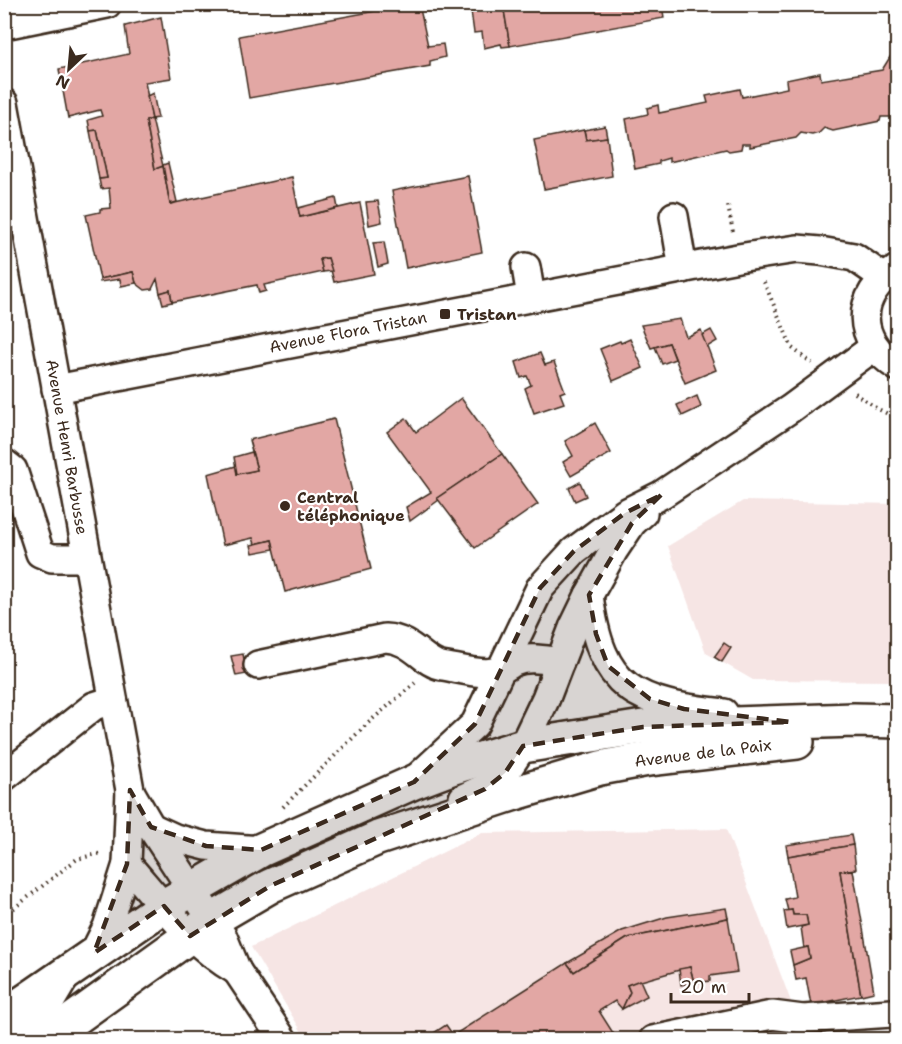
<svg xmlns="http://www.w3.org/2000/svg" width="902" height="1044" viewBox="0 0 902 1044" font-family="'Shantell Sans',sans-serif">
<style>
.built{fill:#f6e5e4}
.building{fill:#e2a7a4;stroke:#3b2a1e;stroke-width:1.5}
.lines{fill:none;stroke-linecap:round;stroke-linejoin:round}
.minor-casing{stroke:#3b2a1e;stroke-width:32}
.major-casing{stroke:#3b2a1e;stroke-width:38}
.path{stroke:#3b2a1e;stroke-width:4;stroke-dasharray:1.5 4.5;stroke-linecap:butt}
.minor{stroke:#fff;stroke-width:27}
.major{stroke:#fff;stroke-width:33}
.marked{fill:#3b2a1e;fill-opacity:0.2;stroke:#3b2a1e;stroke-width:4.5;stroke-dasharray:12 8;stroke-linejoin:round}
.poi-dot{fill:#3b2a1e;stroke:#fff;stroke-width:2}
.labels{text-anchor:middle;dominant-baseline:central;stroke-width:4.5;stroke-linejoin:round;paint-order:stroke}
.poi-label{font-size:16px;font-weight:bold;fill:#3b2a1e;stroke:#fff;text-anchor:start}
.street-label{font-size:16px;fill:#3b2a1e;stroke:#fff}
</style>
<rect width="100%" height="100%" fill="#fff"/>
<filter id="ink" filterUnits="userSpaceOnUse"><feTurbulence type="fractalNoise" baseFrequency=".0167" numOctaves="2"/><feDisplacementMap in="SourceGraphic" scale="12" xChannelSelector="R" yChannelSelector="G"/><feConvolveMatrix kernelMatrix="1 2 1 2 8 2 1 2 1" color-interpolation-filters="sRGB"/></filter>
<g filter="url(#ink)">
<g class="built">
<polygon points="743,501 897,504 897,681 753,680 706,653 668,546"/>
<polygon points="726,829 805,1039 306,1039 251,947 482,833"/>
</g>
<g class="building">
<polygon points="414,4 419,4 428,46 443,44 445,57 430,61 430,66 249,98 239,36"/>
<polygon points="470,4 503,4 510,46 502,47 501,44 484,48 482,32 474,33"/>
<polygon points="503,4 662,4 664,18 510,46"/>
<polygon points="898,14 898,117 881,117 880,121 833,131 824,128 819,133 812,135 801,133 796,138 750,147 750,144 742,144 741,149 729,151 726,149 669,162 669,158 659,161 659,164 635,169 626,119 648,114 647,108 658,105 659,113 708,103 706,96 740,89 742,97 787,88 786,80 820,73 821,80 882,70 897,46 891,15"/>
<polygon points="161,17 171,78 145,82 152,119 146,121 155,169 163,166 170,204 292,177 300,217 360,203 374,274 334,282 328,258 320,259 323,272 264,285 266,291 259,293 257,285 172,302 170,290 160,293 157,279 152,289 145,290 136,283 133,272 100,279 86,215 100,212 100,209 111,208 109,188 101,189 99,179 107,178 97,130 90,131 88,120 102,116 100,110 68,118 59,69 129,54 125,26"/>
<polygon points="153,93 158,118 152,119 147,96"/>
<polygon points="152,119 163,166 155,169 146,121"/>
<polygon points="605,126 607,137 586,140 584,130"/>
<polygon points="97,130 107,178 99,179 90,131"/>
<polygon points="584,130 586,140 607,137 612,176 544,189 534,140"/>
<polygon points="168,163 177,202 170,204 163,165"/>
<polygon points="468,176 482,252 406,268 392,191"/>
<polygon points="336,198 338,208 300,217 298,208"/>
<polygon points="378,201 382,222 369,225 366,202"/>
<polygon points="384,242 388,264 378,267 373,243"/>
<polygon points="328,258 332,271 323,272 320,259"/>
<polygon points="133,272 136,283 121,286 120,279 100,282 100,279"/>
<polygon points="170,290 172,302 163,304 160,293"/>
<polygon points="680,319 686,337 701,330 716,370 685,383 669,343 651,348 641,325"/>
<polygon points="711,330 717,341 707,347 702,335"/>
<polygon points="630,339 643,368 613,381 600,349 620,341 621,343"/>
<polygon points="669,343 675,359 662,364 655,347"/>
<polygon points="540,353 545,365 554,362 565,391 560,393 564,403 534,413 525,388 531,385 527,376 521,378 516,362"/>
<polygon points="697,396 701,407 682,416 677,405"/>
<polygon points="461,398 502,454 437,498 439,500 410,521 406,507 431,492 387,432 406,418 416,432"/>
<polygon points="334,419 371,569 285,592 272,540 255,544 253,538 223,545 208,474 236,466 237,474 257,470 249,440"/>
<polygon points="595,423 611,453 571,476 563,462 573,456 565,441"/>
<polygon points="252,452 257,470 237,474 234,457"/>
<polygon points="502,454 538,504 475,548 437,498"/>
<polygon points="580,482 586,496 575,501 569,488"/>
<polygon points="272,540 274,549 253,553 251,545"/>
<polygon points="724,643 731,648 722,662 714,657"/>
<polygon points="243,654 247,674 236,676 231,656"/>
<polygon points="851,835 853,845 788,856 786,845"/>
<polygon points="853,845 856,869 840,871 861,995 811,1005 806,978 796,980 793,965 810,958 808,947 804,948 801,927 808,925 806,915 793,915 792,910 788,911 785,899 795,897 788,856"/>
<polygon points="853,870 874,992 861,995 840,871"/>
<polygon points="726,908 728,918 628,938 574,972 567,963 622,931 667,917"/>
<polygon points="792,910 793,915 806,915 808,925 787,929 784,911"/>
<polygon points="728,918 737,972 710,976 710,981 694,983 690,967 627,985 630,992 622,1009 615,1001 599,1011 615,1036 610,1040 446,1040 567,963 574,972 628,938"/>
<polygon points="808,947 810,958 793,965 790,951"/>
<polygon points="690,967 694,983 681,985 679,969"/>
<polygon points="640,980 647,996 622,1009 630,992 627,985"/>
<polygon points="446,1025 453,1035 446,1040 423,1040"/>
<polygon points="773,1031 774,1040 747,1040 746,1034"/>
</g>
<g class="lines">
<defs>
<g id="minor">
<polyline points="4,25 107,4"/>
<polyline points="4,103 130,790 127,864 107,927 94,953"/>
<polyline points="674,216 683,269"/>
<polyline points="526,267 531,297"/>
<path d="M 897,269 C 854,295 855,341 898,367"/>
<polyline points="56,389 738,258 797,249 820,251 854,257 883,277"/>
<polyline points="4,463 13,470 40,553 52,558 87,558"/>
<path d="M 589,595 C 601,691 635,703 724,713"/>
<path d="M 258,665 L 385,638 C 413,639 423,663 442,666 C 456,668 480,675 493,672 C 501,671 507,666 514,662 C 528,656 545,660 560,662"/>
<polyline points="419,776 475,724 540,588 574,551 625,513 661,495 790,409 874,347"/>
<polyline points="4,777 94,706 113,700"/>
<polyline points="130,791 151,827 223,937 237,971 283,1040"/>
<polyline points="463,798 495,783 505,773 523,746 546,698 573,628 589,595 614,550 632,523 643,513"/>
<polyline points="151,827 175,838 206,846 261,850"/>
<path d="M 127,864 C 161,903 192,945 237,971"/>
<polyline points="5,1040 45,1011 67,974"/>
<polyline points="653,1040 772,1015 803,1019 892,1013"/>
</g>
<g id="major">
<polyline points="4,1016 164,906 261,850 414,782 451,768 523,746 643,727 854,720 898,721"/>
<polyline points="45,1040 212,920 270,886 378,838 512,794 600,768 648,759 797,742"/>
</g>
</defs>
<use href="#minor" class="minor-casing"/>
<use href="#major" class="major-casing"/>
<g class="path">
<polyline points="728,206 733,232"/>
<polyline points="764,282 792,348 812,363"/>
<polyline points="855,393 876,408 898,419"/>
<polyline points="283,807 368,723 415,683"/>
<polyline points="4,916 77,859 102,853"/>
</g>
<use href="#minor" class="minor"/>
<use href="#major" class="major"/>
</g>
</g>
<path class="marked" d="M 661,495 L 632,523 L 589,595 L 596,634 L 608,666 L 650,699 L 684,709 L 790,722 L 643,727 L 523,746 L 505,773 L 485,789 L 270,886 L 190,936 L 164,906 L 94,953 L 127,864 L 130,790 L 151,827 L 206,846 L 261,850 L 414,782 L 475,724 L 540,588 L 574,551 L 625,513 Z"/>
<g class="poi-dot">
<rect x="439" y="308" width="12" height="12" rx="3"/>
<circle cx="285" cy="506" r="6"/>
</g>
<g class="labels">
<g class="poi-label">
<text x="457" y="314">Tristan</text>
<text x="297" y="497">Central<tspan x="297" dy="18">téléphonique</tspan></text>
</g>
<g class="street-label">
<text transform="translate(348 332) rotate(-11)">Avenue Flora Tristan</text>
<text transform="translate(67 447) rotate(80)">Avenue Henri Barbusse</text>
<text transform="translate(703 753) rotate(-7)">Avenue de la Paix</text>
</g>
</g>
<rect width="902" height="1044" fill="none" stroke="#fff" stroke-width="24"/>
<rect x="12" y="12" width="878" height="1020" fill="none" stroke="#3b2a1e" stroke-width="2" filter="url(#ink)"/>
<g transform="translate(69 69) rotate(206)" stroke="#ffffff" stroke-width="4.5" paint-order="stroke">
<path d="M0-4.5L10 22L0 15L-10 22Z" fill="#3b2a1e"/>
<text y="-9" font-size="16" font-weight="bold" text-anchor="middle" fill="#3b2a1e">N</text>
</g>
<path d="M671 993v9h78v-9" fill="none" stroke="#3b2a1e" stroke-width="3"/>
<text x="680" y="993" font-size="18" fill="#3b2a1e" stroke="#ffffff" stroke-width="4.5" paint-order="stroke">20 m</text>
</svg>
